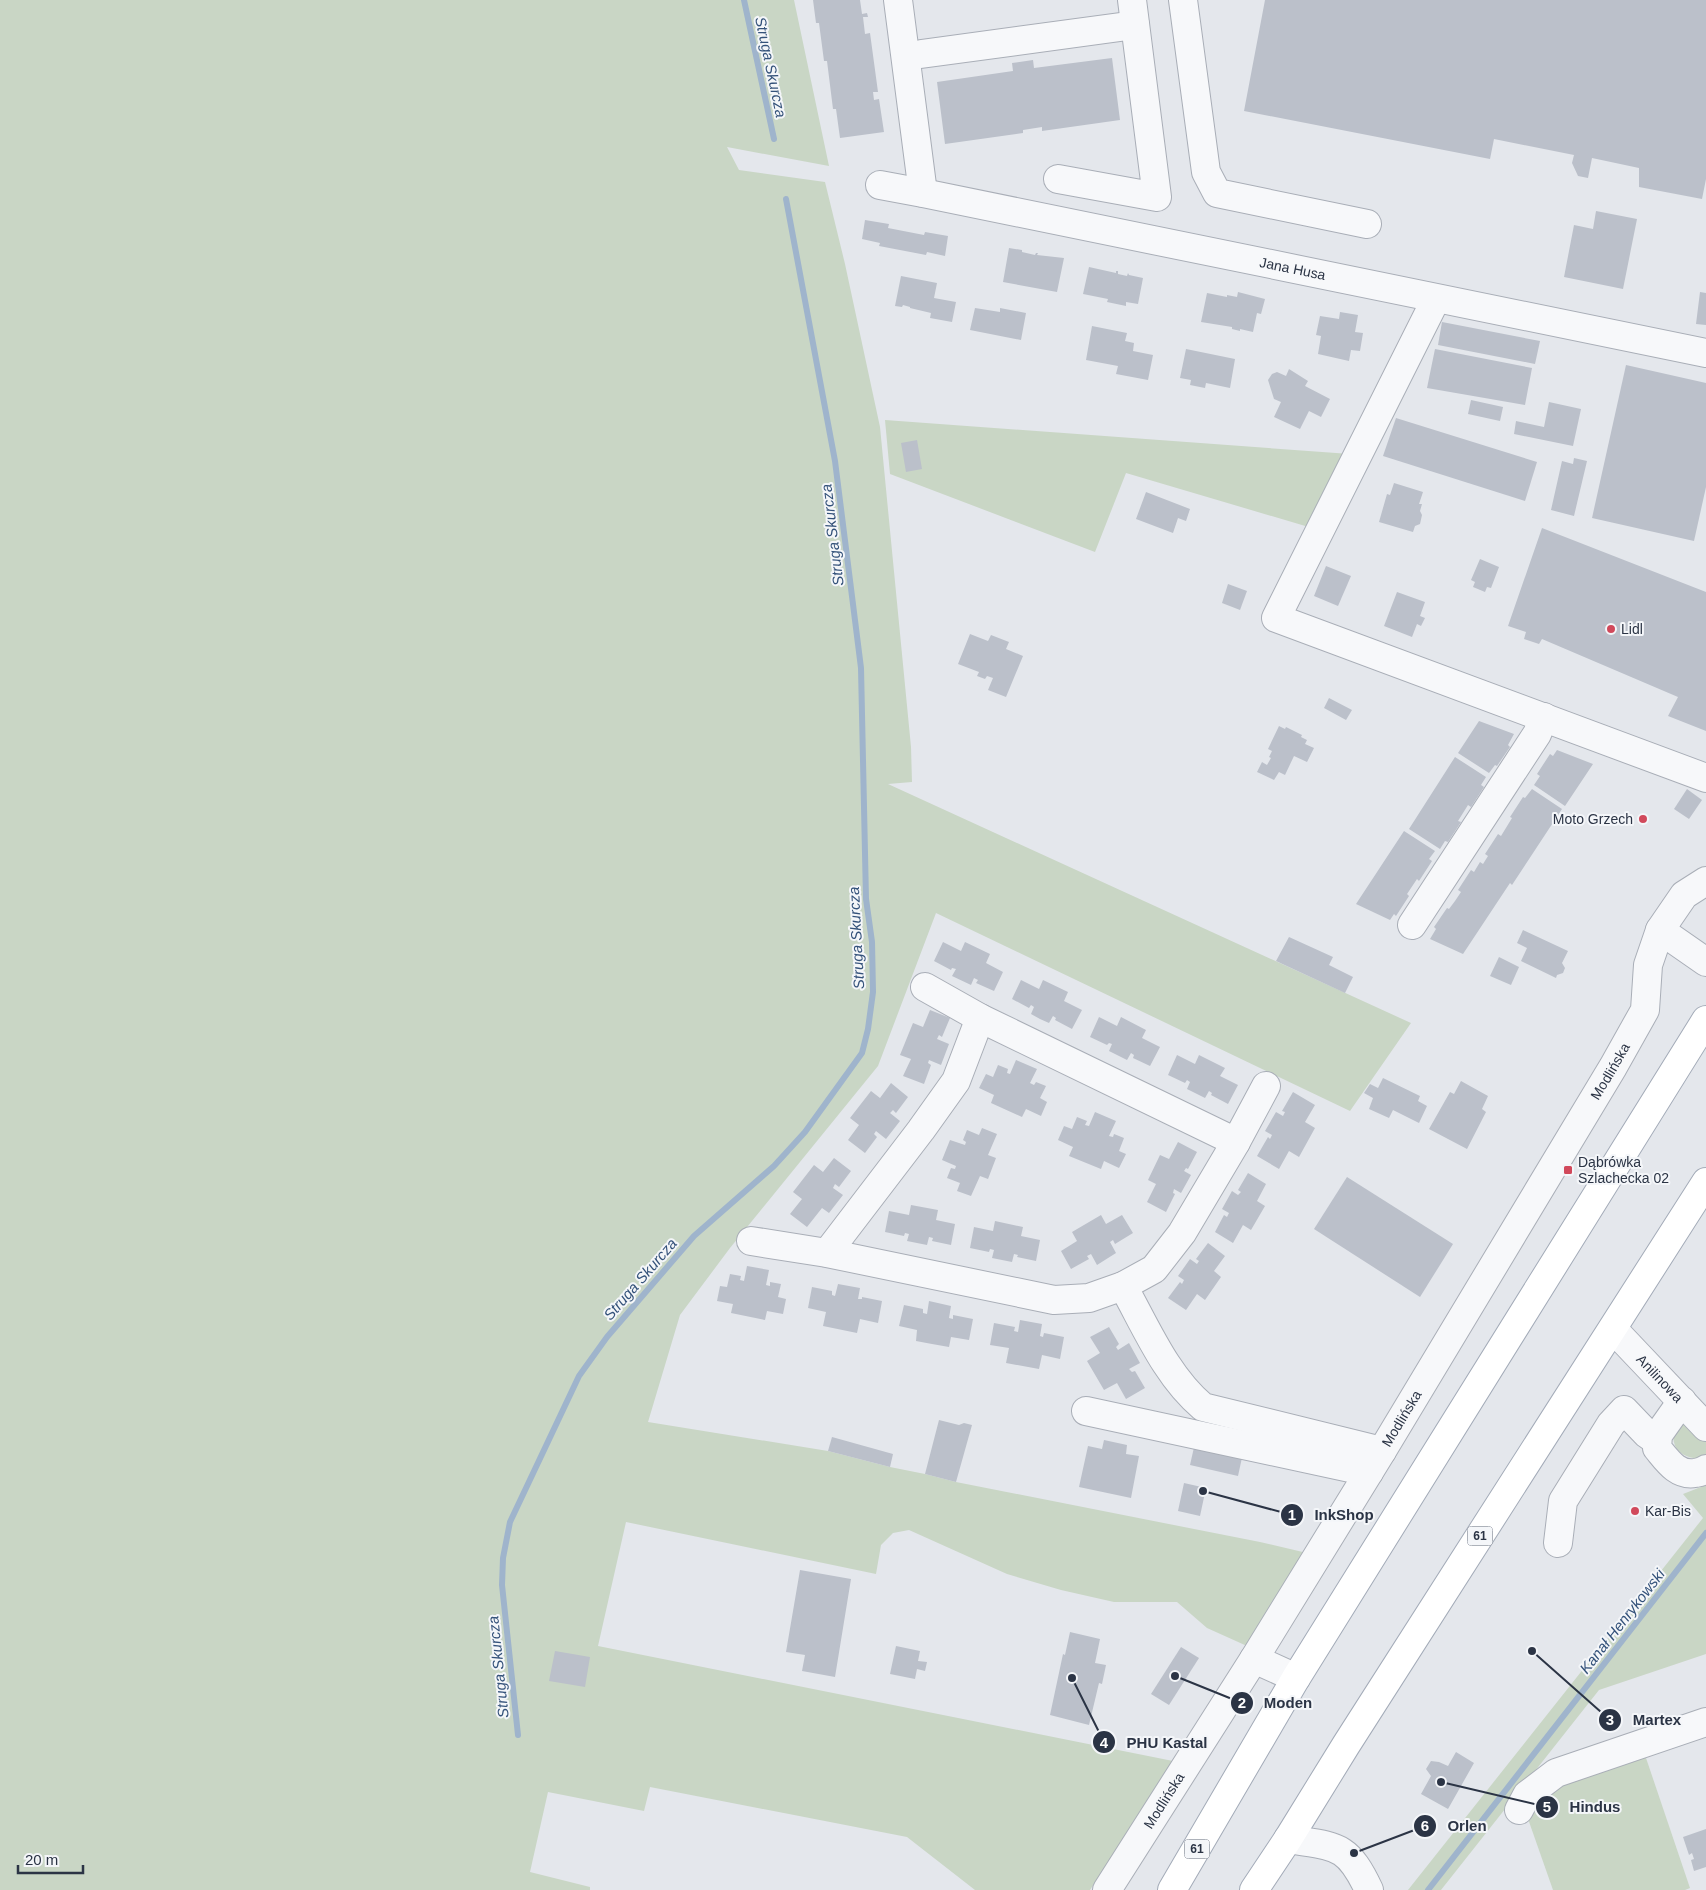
<svg xmlns="http://www.w3.org/2000/svg" width="1706" height="1890" viewBox="0 0 1706 1890" font-family="Helvetica,sans-serif">
<style>
.green{fill:#c9d6c5}
.lines{fill:none;stroke-linecap:round;stroke-linejoin:round}
.stream{stroke:#9fb4cc;stroke-width:6}
.building{fill:#bbc0ca}
.minor-casing{stroke:#a9aeb7;stroke-width:30}
.major-casing{stroke:#a3abb8;stroke-width:30}
.minor{stroke:#f7f8fa;stroke-width:28}
.major{stroke:#fff;stroke-width:28}
.poi-dot{fill:#d1495b;stroke:#f4f6f9;stroke-width:2}
.labels{text-anchor:middle;dominant-baseline:central;stroke-width:4;stroke-linejoin:round;paint-order:stroke}
.shield{fill:#f4f6f9;stroke:#676e7b;stroke-width:1}
.shield-label{font-size:12px;font-weight:bold;fill:#2b3445}
.street-label{font-size:14px;fill:#2b3445;stroke:#f4f6f9}
.poi-label{font-size:14px;fill:#2b3445;stroke:#f4f6f9;text-anchor:start}
.water-label{font-size:15px;font-style:italic;fill:#34527a;stroke:#f4f6f9}
.leader{fill:none;stroke:#2b3445;stroke-width:2}
.callout-dot{fill:#2b3445;stroke:#f4f6f9;stroke-width:2}
.mark-label{font-size:15px;text-anchor:middle;font-weight:bold;fill:#fff}
.callout-label{font-size:15px;text-anchor:middle;font-weight:bold;fill:#2b3445;stroke:#f4f6f9;stroke-width:4;stroke-linejoin:round;paint-order:stroke}
</style>
<rect width="100%" height="100%" fill="#e4e7ec"/>
<g class="green">
<polygon points="0,0 794,0 829,166 727,147 739,170 825,182 845,264 880,427 911,747 912,782 888,784 1411,1023 1350,1111 936,913 878,1066 730,1248 680,1315 648,1422 828,1451 890,1467 925,1474 956,1482 1260,1542 1307,1553 1247,1646 1207,1628 1177,1602 1114,1602 1061,1590 1007,1574 909,1530 893,1533 881,1545 876,1574 626,1522 598,1646 1173,1761 1090,1890 975,1890 907,1837 650,1787 644,1811 548,1792 530,1872 590,1887 590,1890 0,1890"/>
<polygon points="885,420 1350,454 1312,528 1126,473 1095,552 890,474"/>
<path d="M 1685,1421 L 1706,1435 L 1706,1457 C 1680,1464 1660,1438 1685,1421 Z"/>
<polygon points="1706,1485 1706,1654 1599,1690 1441,1890 1408,1890 1703,1518 1683,1494"/>
<polygon points="1645,1755 1690,1888 1685,1890 1553,1890 1527,1816 1550,1789"/>
</g>
<g class="lines">
<g class="stream">
<polyline points="744,0 774,139"/>
<polyline points="518,1735 502,1585 503,1558 510,1522 579,1376 607,1337 694,1236 774,1166 805,1132 862,1053 868,1029 873,992 872,942 866,899 861,668 835,461 786,199"/>
<polyline points="1428,1890 1706,1533"/>
</g>
</g>
<g class="building">
<polygon points="813,0 860,0 862,14 867,13 868,17 863,17 865,34 870,33 878,92 873,92 874,100 879,99 884,132 840,138 836,109 833,109 827,61 824,61 819,23 816,23"/>
<polygon points="1265,0 1706,0 1706,179 1702,199 1639,187 1639,168 1592,158 1588,178 1578,176 1572,163 1574,155 1494,139 1490,159 1244,111"/>
<polygon points="1112,58 1120,120 1042,131 1042,127 1023,130 1023,133 945,144 937,82 1013,71 1012,63 1033,60 1034,68"/>
<polygon points="1596,211 1637,219 1623,289 1564,277 1574,225 1593,229"/>
<polygon points="865,220 889,224 888,228 924,235 925,232 948,236 945,256 927,252 926,255 879,246 880,243 862,239"/>
<polygon points="1009,248 1022,250 1022,252 1035,255 1036,253 1038,253 1037,255 1064,258 1057,292 1003,282"/>
<polygon points="1089,267 1116,273 1116,271 1118,271 1118,274 1127,276 1128,273 1129,275 1143,278 1138,304 1126,302 1126,306 1107,302 1108,299 1083,294"/>
<polygon points="901,276 937,283 934,298 956,302 952,322 930,318 931,313 910,308 910,307 903,305 902,307 895,306"/>
<polygon points="1238,292 1265,299 1261,314 1257,313 1253,332 1240,329 1240,331 1232,329 1232,327 1201,322 1207,293 1227,297 1227,295 1237,297"/>
<polygon points="1700,292 1706,293 1706,325 1696,324"/>
<polygon points="975,308 1000,312 1000,308 1026,313 1021,340 970,330"/>
<polygon points="1340,312 1358,315 1355,332 1363,333 1360,351 1351,350 1349,361 1318,354 1321,336 1316,335 1320,316 1339,319"/>
<polygon points="1442,322 1540,341 1535,364 1438,345"/>
<polygon points="1092,326 1127,333 1125,341 1134,343 1133,351 1153,355 1148,380 1116,374 1118,366 1086,360"/>
<polygon points="1186,349 1235,359 1230,388 1206,383 1205,388 1190,385 1191,380 1180,378"/>
<polygon points="1435,349 1532,368 1525,405 1427,388"/>
<polygon points="1626,365 1706,383 1706,487 1694,541 1592,518"/>
<polygon points="1289,369 1308,381 1305,386 1330,399 1321,417 1309,411 1300,429 1274,417 1281,402 1274,399 1268,380 1272,374 1277,372 1286,376"/>
<polygon points="1471,400 1503,407 1500,421 1468,414"/>
<polygon points="1549,402 1581,409 1573,446 1514,434 1516,421 1544,427"/>
<polygon points="1396,418 1537,462 1525,501 1383,456"/>
<polygon points="917,440 922,469 906,472 901,443"/>
<polygon points="1574,458 1587,461 1574,516 1551,510 1562,461 1573,464"/>
<polygon points="1394,483 1423,492 1419,504 1422,504 1420,511 1422,515 1420,524 1415,526 1413,532 1379,522 1387,494 1390,495"/>
<polygon points="1146,492 1190,509 1186,521 1178,518 1173,533 1136,519"/>
<polygon points="1542,528 1706,592 1706,731 1668,716 1678,697 1542,639 1539,644 1524,639 1526,632 1508,626"/>
<polygon points="1480,559 1499,567 1491,588 1487,587 1485,592 1473,587 1475,582 1471,580"/>
<polygon points="1326,566 1351,576 1338,606 1314,596"/>
<polygon points="1228,584 1247,591 1240,610 1222,603"/>
<polygon points="1397,592 1425,602 1420,616 1425,618 1421,626 1417,624 1412,637 1384,626"/>
<polygon points="970,634 988,641 991,635 1009,642 1006,649 1023,656 1006,697 988,690 993,678 987,676 985,679 977,676 979,672 958,664"/>
<polygon points="1329,698 1352,710 1346,720 1324,708"/>
<polygon points="1479,721 1514,734 1508,745 1510,747 1497,766 1495,765 1489,773 1458,753"/>
<polygon points="1279,726 1285,729 1286,727 1302,735 1301,737 1307,740 1305,744 1314,748 1307,762 1294,756 1285,775 1279,772 1274,780 1257,772 1262,762 1267,765 1271,758 1269,757 1272,751 1268,749"/>
<polygon points="1557,750 1593,764 1565,806 1534,785 1540,776 1537,774 1550,754 1553,756"/>
<polygon points="1455,757 1486,777 1481,785 1484,787 1471,807 1468,805 1458,821 1461,822 1448,842 1445,841 1440,849 1409,829"/>
<polygon points="1532,789 1562,809 1512,885 1510,883 1463,954 1430,939 1436,929 1434,927 1447,908 1449,909 1455,901 1461,892 1458,890 1471,870 1474,872 1480,862 1483,864 1488,856 1485,854 1498,834 1501,836 1512,818 1510,817 1523,797 1525,798"/>
<polygon points="1687,789 1702,800 1689,819 1674,809"/>
<polygon points="1404,831 1435,851 1429,859 1432,861 1419,881 1417,879 1407,894 1409,896 1396,916 1394,914 1390,920 1356,904"/>
<polygon points="1523,930 1568,951 1562,963 1565,968 1563,973 1557,975 1556,978 1521,961 1527,948 1517,943"/>
<polygon points="1289,937 1333,957 1329,965 1353,977 1345,993 1276,961"/>
<polygon points="943,942 961,951 965,942 990,954 986,963 1003,972 994,991 976,983 978,980 974,978 971,985 952,976 956,969 952,968 951,970 934,961"/>
<polygon points="1499,957 1519,967 1511,985 1490,976"/>
<polygon points="1021,980 1039,989 1043,980 1068,992 1064,1001 1082,1010 1072,1029 1055,1020 1056,1018 1053,1016 1049,1023 1040,1019 1031,1014 1034,1007 1031,1005 1029,1008 1012,999"/>
<polygon points="930,1010 950,1018 942,1037 939,1035 937,1039 949,1044 941,1065 929,1060 928,1063 931,1065 924,1084 903,1076 911,1059 900,1055 913,1023 923,1027"/>
<polygon points="1099,1017 1117,1026 1121,1017 1146,1030 1142,1038 1160,1047 1150,1066 1133,1058 1134,1055 1131,1053 1127,1060 1109,1051 1112,1044 1109,1043 1107,1045 1090,1037"/>
<polygon points="1177,1055 1195,1064 1199,1055 1225,1068 1220,1076 1238,1085 1228,1104 1211,1095 1212,1093 1209,1091 1205,1098 1187,1089 1190,1082 1187,1080 1185,1083 1168,1075"/>
<polygon points="1016,1060 1037,1069 1030,1083 1034,1085 1036,1082 1046,1086 1040,1098 1047,1102 1041,1116 1026,1109 1022,1117 991,1103 994,1095 979,1088 986,1074 993,1077 998,1065 1008,1069 1007,1073 1010,1074"/>
<polygon points="1383,1078 1420,1096 1418,1101 1427,1106 1419,1123 1393,1110 1389,1118 1369,1109 1373,1098 1364,1093 1370,1084 1378,1088"/>
<polygon points="1461,1081 1488,1096 1482,1109 1486,1112 1467,1149 1429,1129 1450,1092 1454,1094"/>
<polygon points="891,1083 908,1097 896,1113 893,1110 890,1113 900,1121 886,1139 876,1131 874,1134 877,1137 865,1153 848,1140 859,1125 850,1118 871,1091 880,1098"/>
<polygon points="1293,1092 1315,1105 1305,1122 1315,1128 1299,1157 1289,1151 1279,1169 1257,1156 1268,1137 1270,1139 1272,1135 1265,1131 1276,1112 1283,1116 1285,1112 1282,1111"/>
<polygon points="1095,1112 1116,1121 1109,1136 1113,1137 1114,1134 1124,1138 1119,1151 1126,1154 1119,1168 1104,1161 1101,1169 1069,1156 1073,1147 1058,1140 1064,1126 1072,1129 1077,1117 1087,1121 1085,1125 1089,1126"/>
<polygon points="982,1128 997,1134 988,1155 996,1158 988,1179 980,1176 971,1196 957,1191 960,1183 947,1178 951,1168 955,1169 956,1166 942,1160 950,1140 965,1145 966,1142 963,1140 967,1130 979,1135"/>
<polygon points="1178,1142 1197,1152 1188,1169 1186,1168 1184,1171 1191,1175 1181,1193 1174,1189 1173,1193 1175,1194 1166,1212 1147,1202 1156,1184 1148,1180 1160,1155 1169,1159"/>
<polygon points="834,1158 851,1171 839,1187 835,1184 833,1188 843,1195 829,1213 822,1208 807,1227 790,1214 802,1199 793,1192 814,1165 823,1172"/>
<polygon points="1248,1173 1266,1184 1257,1201 1265,1206 1251,1230 1243,1225 1233,1243 1215,1232 1224,1215 1227,1217 1229,1213 1222,1209 1232,1191 1238,1195 1241,1192 1238,1190"/>
<polygon points="1347,1177 1453,1244 1420,1297 1314,1229"/>
<polygon points="911,1205 938,1210 936,1220 955,1224 951,1245 932,1241 933,1238 929,1237 927,1245 907,1241 909,1234 905,1233 904,1236 885,1232 889,1211 909,1215"/>
<polygon points="1101,1215 1106,1224 1122,1215 1133,1233 1115,1244 1113,1240 1110,1242 1116,1253 1097,1265 1091,1254 1087,1256 1089,1259 1071,1269 1061,1251 1077,1241 1072,1232"/>
<polygon points="995,1221 1023,1227 1021,1236 1040,1240 1036,1261 1017,1257 1018,1255 1014,1254 1012,1262 992,1258 994,1250 990,1249 989,1252 970,1248 974,1227 993,1231"/>
<polygon points="1208,1243 1225,1256 1214,1271 1221,1277 1205,1300 1197,1294 1186,1310 1168,1298 1180,1282 1182,1284 1184,1280 1178,1276 1190,1259 1197,1264 1199,1261 1196,1259"/>
<polygon points="747,1266 769,1270 766,1285 770,1286 770,1282 781,1284 778,1297 786,1299 783,1314 767,1311 765,1320 731,1313 733,1304 717,1301 720,1286 727,1287 730,1274 741,1276 740,1280 744,1281"/>
<polygon points="838,1284 860,1288 858,1299 862,1299 862,1297 882,1301 878,1323 860,1319 857,1333 823,1326 826,1312 808,1308 812,1287 832,1291 832,1295 835,1296"/>
<polygon points="929,1301 951,1306 949,1318 953,1319 953,1315 973,1319 969,1340 951,1337 949,1347 932,1344 916,1341 917,1330 899,1326 904,1305 923,1309 923,1313 927,1314"/>
<polygon points="1020,1320 1042,1324 1040,1336 1043,1337 1044,1333 1064,1337 1060,1359 1042,1355 1039,1369 1006,1363 1009,1348 990,1345 994,1323 1015,1327 1014,1331 1018,1332"/>
<polygon points="1109,1327 1119,1344 1116,1347 1118,1350 1129,1343 1140,1363 1129,1369 1132,1372 1135,1371 1145,1388 1126,1399 1117,1383 1104,1390 1087,1361 1100,1353 1090,1337"/>
<polygon points="939,1420 959,1425 964,1423 972,1425 956,1482 925,1474"/>
<polygon points="832,1437 893,1454 890,1467 828,1451"/>
<polygon points="1104,1440 1127,1445 1126,1454 1139,1456 1131,1498 1079,1487 1088,1446 1102,1449"/>
<polygon points="1195,1443 1243,1453 1238,1476 1190,1465"/>
<polygon points="1184,1483 1206,1488 1200,1516 1178,1511"/>
<polygon points="800,1570 851,1579 835,1677 802,1671 805,1655 786,1652"/>
<polygon points="1070,1632 1100,1639 1095,1663 1106,1665 1102,1684 1099,1683 1089,1725 1050,1715 1063,1654 1065,1655"/>
<polygon points="896,1646 920,1651 918,1661 927,1662 925,1671 917,1669 915,1679 890,1674"/>
<polygon points="1181,1647 1199,1658 1169,1705 1151,1694"/>
<polygon points="555,1651 590,1657 585,1687 549,1681"/>
<polygon points="1456,1752 1474,1763 1448,1809 1421,1794 1431,1776 1426,1769 1431,1761 1439,1762 1448,1766"/>
<polygon points="1706,1829 1706,1867 1694,1871 1691,1860 1694,1859 1692,1853 1689,1855 1683,1837"/>
</g>
<g class="lines">
<defs>
<g id="minor">
<polyline points="898,0 923,193"/>
<polyline points="1183,0 1206,172 1217,193 1367,224"/>
<polyline points="921,54 1135,25"/>
<polyline points="1058,179 1157,197 1132,0"/>
<path id="s1" d="M 880,185 L 923,193 L 1706,353"/>
<polyline points="1436,299 1276,618 1706,778"/>
<polyline points="1412,925 1537,734 1544,717"/>
<polyline points="1660,930 1706,962"/>
<polyline points="925,987 980,1018 1236,1142"/>
<polyline points="751,1241 827,1253 1054,1300 1089,1298 1123,1286 1154,1269 1182,1233 1236,1142 1266,1086"/>
<polyline points="827,1253 921,1130 956,1081 980,1018"/>
<path d="M 1123,1286 C 1146,1327 1166,1376 1203,1407 L 1382,1451"/>
<path id="s2" d="M 1613,1329 L 1706,1427"/>
<path d="M 1682,1401 L 1658,1435 L 1657,1448 C 1667,1460 1677,1476 1695,1473 C 1700,1472 1702,1472 1706,1469"/>
<polyline points="1086,1411 1369,1472"/>
<polyline points="1558,1543 1563,1501 1611,1424 1624,1410 1647,1434 1657,1441"/>
<polyline points="1254,1659 1296,1678"/>
<polyline points="1519,1810 1527,1795 1556,1773 1706,1722"/>
<path d="M 1288,1839 C 1336,1847 1347,1843 1369,1890"/>
<path id="s3" d="M 1107,1890 L 1254,1659 L 1382,1451 L 1613,1067 L 1645,1010 L 1648,965 L 1660,930 L 1684,895 L 1706,881"/>
</g>
<g id="major">
<polyline points="1172,1890 1296,1678 1706,1020"/>
<polyline points="1254,1890 1288,1839 1346,1745 1706,1182"/>
</g>
</defs>
<use href="#minor" class="minor-casing"/>
<use href="#major" class="major-casing"/>
<use href="#minor" class="minor"/>
<use href="#major" class="major"/>
</g>
<g class="poi-dot">
<circle cx="1611" cy="629" r="5"/>
<circle cx="1643" cy="819" r="5"/>
<rect x="1563" y="1165" width="10" height="10" rx="2.5"/>
<circle cx="1635" cy="1511" r="5"/>
</g>
<g class="labels">
<g class="shield">
<rect x="1467.5" y="1526.5" width="25" height="19" rx="4"/>
<rect x="1184.5" y="1839.5" width="25" height="19" rx="4"/>
</g>
<g class="shield-label">
<text x="1480" y="1536">61</text>
<text x="1197" y="1849">61</text>
</g>
<g class="street-label">
<text stroke="none"><textPath href="#s1" startOffset="421">Jana Husa</textPath></text>
<text stroke="none"><textPath href="#s3" startOffset="961">Modlińska</textPath></text>
<text stroke="none"><textPath href="#s2" startOffset="68">Anilinowa</textPath></text>
<text stroke="none"><textPath href="#s3" startOffset="556">Modlińska</textPath></text>
<text stroke="none"><textPath href="#s3" startOffset="106">Modlińska</textPath></text>
</g>
<g class="poi-label">
<text x="1621" y="629">Lidl</text>
<text x="1633" y="819" text-anchor="end">Moto Grzech</text>
<text x="1578" y="1162">Dąbrówka<tspan x="1578" dy="16">Szlachecka 02</tspan></text>
<text x="1645" y="1511">Kar-Bis</text>
</g>
<g class="water-label">
<text transform="translate(771 67) rotate(78)">Struga Skurcza</text>
<text transform="translate(832 535) rotate(-97)">Struga Skurcza</text>
<text transform="translate(856 938) rotate(-93)">Struga Skurcza</text>
<text transform="translate(640 1279) rotate(-49)">Struga Skurcza</text>
<text transform="translate(1622 1621) rotate(-52)">Kanał Henrykowski</text>
<text transform="translate(498 1667) rotate(-96)">Struga Skurcza</text>
</g>
</g>
<path class="leader" d="M1203 1491L1292 1515M1175 1676L1242 1703M1532 1651L1610 1720M1072 1678L1104 1742M1441 1782L1547 1807M1354 1853L1425 1826"/>
<g class="callout-dot">
<circle cx="1203" cy="1491" r="5"/>
<circle cx="1175" cy="1676" r="5"/>
<circle cx="1532" cy="1651" r="5"/>
<circle cx="1072" cy="1678" r="5"/>
<circle cx="1441" cy="1782" r="5"/>
<circle cx="1354" cy="1853" r="5"/>
<circle cx="1292" cy="1515" r="12"/>
<circle cx="1242" cy="1703" r="12"/>
<circle cx="1610" cy="1720" r="12"/>
<circle cx="1104" cy="1742" r="12"/>
<circle cx="1547" cy="1807" r="12"/>
<circle cx="1425" cy="1826" r="12"/>
</g>
<g class="mark-label">
<text x="1292" y="1520">1</text>
<text x="1242" y="1708">2</text>
<text x="1610" y="1725">3</text>
<text x="1104" y="1748">4</text>
<text x="1547" y="1812">5</text>
<text x="1425" y="1831">6</text>
</g>
<g class="callout-label">
<text x="1344" y="1520">InkShop</text>
<text x="1288" y="1708">Moden</text>
<text x="1657" y="1725">Martex</text>
<text x="1167" y="1748">PHU Kastal</text>
<text x="1595" y="1812">Hindus</text>
<text x="1467" y="1831">Orlen</text>
</g>
<path d="M18 1865v8h65v-8" fill="none" stroke="#2b3445" stroke-width="2.5"/>
<text x="25" y="1865" font-size="15" fill="#2b3445" stroke="#f4f6f9" stroke-width="4" paint-order="stroke">20 m</text>
</svg>
